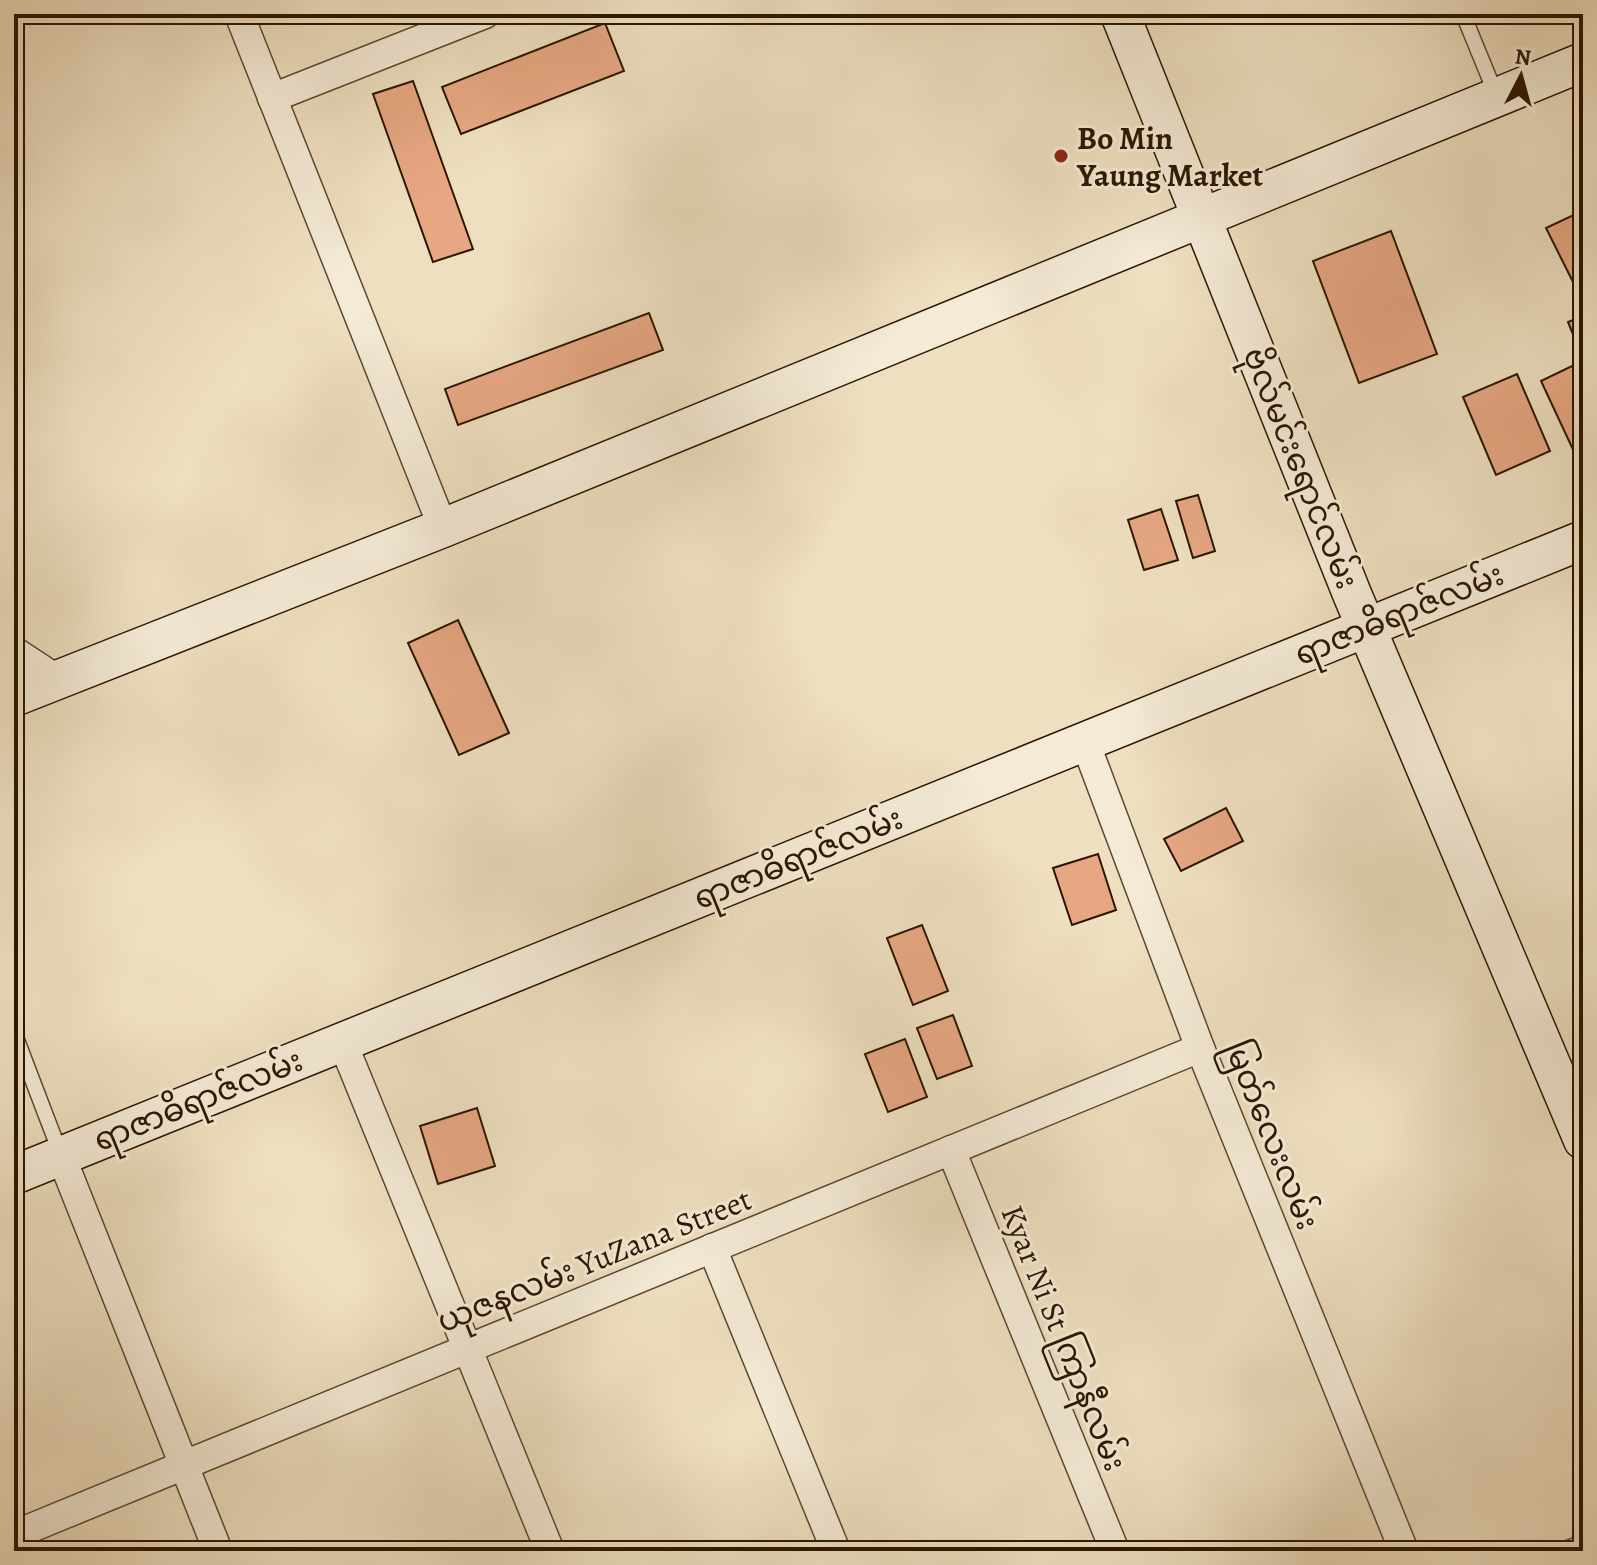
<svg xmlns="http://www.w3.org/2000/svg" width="1597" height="1565" viewBox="0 0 1597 1565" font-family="Alegreya,'Noto Sans Myanmar',serif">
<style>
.building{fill:#e6a782;stroke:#2a1600;stroke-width:2}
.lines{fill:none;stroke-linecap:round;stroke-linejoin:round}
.lane-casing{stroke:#5b4830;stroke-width:17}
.street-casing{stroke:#5b4830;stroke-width:31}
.secondary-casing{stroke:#2a1600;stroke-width:41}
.lane{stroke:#f4ead6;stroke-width:14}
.street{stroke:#f4ead6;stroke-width:28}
.secondary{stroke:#f4ead6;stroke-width:38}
.poi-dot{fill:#8f2418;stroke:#f4ead6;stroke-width:3}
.labels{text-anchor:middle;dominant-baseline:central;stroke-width:6;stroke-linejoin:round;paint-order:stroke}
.poi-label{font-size:32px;font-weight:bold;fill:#2a1600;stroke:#f4ead6;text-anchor:start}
.street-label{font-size:32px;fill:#2a1600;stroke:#f4ead6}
</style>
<rect width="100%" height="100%" fill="#eedfc0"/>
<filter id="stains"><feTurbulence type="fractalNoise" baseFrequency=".0025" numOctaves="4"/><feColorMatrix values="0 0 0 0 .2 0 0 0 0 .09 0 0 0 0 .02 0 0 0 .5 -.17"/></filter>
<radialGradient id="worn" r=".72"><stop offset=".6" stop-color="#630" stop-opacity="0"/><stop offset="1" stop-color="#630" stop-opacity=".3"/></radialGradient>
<g class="building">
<polygon points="605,23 624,71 461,134 442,87"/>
<polygon points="413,81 473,249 433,262 373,94"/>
<polygon points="1583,165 1583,186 1576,168"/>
<polygon points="1580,212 1583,218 1583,280 1574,284 1546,228"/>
<polygon points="1391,231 1437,354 1359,383 1313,261"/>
<polygon points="649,313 663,350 458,425 445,389"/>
<polygon points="1583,316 1583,359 1568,322"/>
<polygon points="1576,364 1583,380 1583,452 1576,456 1541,381"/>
<polygon points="1517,374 1550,451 1496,475 1463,397"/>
<polygon points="1198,495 1215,551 1193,558 1176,501"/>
<polygon points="1161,509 1178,560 1144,570 1128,520"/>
<polygon points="458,620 509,733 459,755 408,643"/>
<polygon points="1226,808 1243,841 1181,871 1164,839"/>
<polygon points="1098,854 1116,910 1072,925 1053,868"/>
<polygon points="922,925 948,991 913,1005 887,938"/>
<polygon points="953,1015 972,1066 937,1079 917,1028"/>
<polygon points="905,1039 927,1097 888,1112 865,1054"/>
<polygon points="477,1108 495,1166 438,1184 420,1126"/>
</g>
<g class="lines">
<defs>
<g id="lane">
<polyline points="1463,14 1497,97"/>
<polyline points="14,1032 61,1155"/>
<polyline points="1560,1551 1583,1542"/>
</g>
<g id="street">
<polyline points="239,14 443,528"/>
<polyline points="272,98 485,14"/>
<polyline points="14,651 58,680"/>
<polyline points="1085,742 1200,1048 1404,1551"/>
<polyline points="342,1041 550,1551"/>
<polyline points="951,1150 1115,1551"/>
<polyline points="61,1156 218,1551"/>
<polyline points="712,1248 836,1551"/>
<polyline points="14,1535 1200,1048"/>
</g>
<g id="secondary">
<polyline points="1120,14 1352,594 1583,1140"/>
<polyline points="14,697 443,528 1583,62"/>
<polyline points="14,1175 1583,540"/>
</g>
</defs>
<use href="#lane" class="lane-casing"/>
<use href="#street" class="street-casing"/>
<use href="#secondary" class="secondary-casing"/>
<use href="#lane" class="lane"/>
<use href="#street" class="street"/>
<use href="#secondary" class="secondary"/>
</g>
<circle class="poi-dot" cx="1061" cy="156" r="8"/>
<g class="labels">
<g class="poi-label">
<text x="1077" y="138">Bo Min<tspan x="1077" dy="37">Yaung Market</tspan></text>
</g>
<g class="street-label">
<text transform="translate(1301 468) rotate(68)">ဗိုလ်မင်းရောင်လမ်း</text>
<text transform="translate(1399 614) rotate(-22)">ရာဇာဓိရာဇ်လမ်း</text>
<text transform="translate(798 858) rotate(-22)">ရာဇာဓိရာဇ်လမ်း</text>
<text transform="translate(198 1100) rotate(-22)">ရာဇာဓိရာဇ်လမ်း</text>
<text transform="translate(1272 1135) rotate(68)">မြတ်လေးလမ်း</text>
<text transform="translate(594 1260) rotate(-22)">ယုဇနလမ်း YuZana Street</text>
<text transform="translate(1064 1338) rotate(68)">Kyar Ni St ကြာနီလမ်း</text>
</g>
</g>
<rect width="1597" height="1565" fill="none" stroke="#eedfc0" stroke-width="48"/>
<rect x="16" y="16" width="1565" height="1533" fill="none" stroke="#2a1600" stroke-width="4"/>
<rect x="24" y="24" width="1549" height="1517" fill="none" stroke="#2a1600" stroke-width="2"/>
<g transform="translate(1521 76) rotate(6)" stroke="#f4ead6" stroke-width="6" paint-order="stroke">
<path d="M0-6L14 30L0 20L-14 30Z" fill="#2a1600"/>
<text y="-12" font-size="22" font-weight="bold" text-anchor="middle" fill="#2a1600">N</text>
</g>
<rect width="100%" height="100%" filter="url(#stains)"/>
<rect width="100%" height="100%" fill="url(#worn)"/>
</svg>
